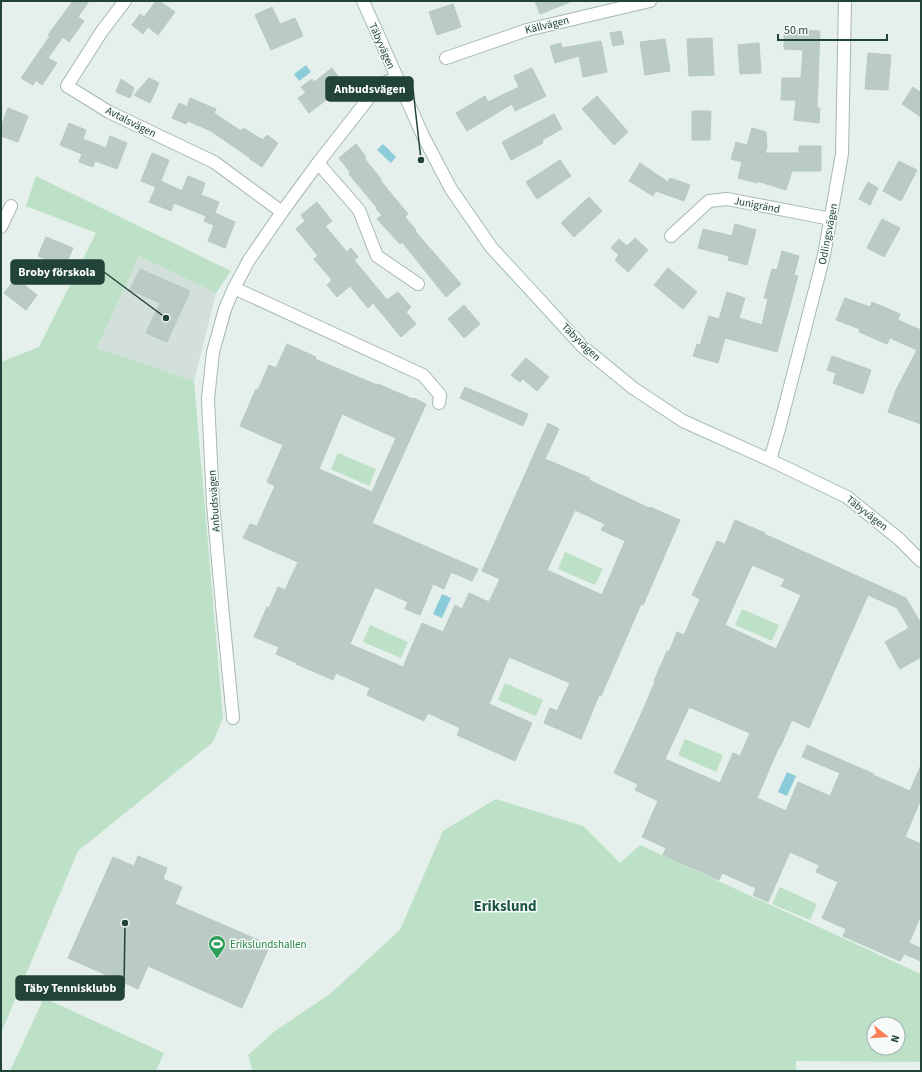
<svg xmlns="http://www.w3.org/2000/svg" width="922" height="1072" viewBox="0 0 922 1072" font-family="'Source Sans 3',sans-serif">
<style>
.built{fill:#d3dfda}
.green{fill:#bde1c7;fill-rule:evenodd}
.water{fill:#8accd7}
.building{fill:#bacac4;stroke:#b7cac2;fill-rule:evenodd}
.lines{fill:none;stroke-linecap:round;stroke-linejoin:round}
.street-casing{stroke:#a7b8b2;stroke-width:14}
.secondary-casing{stroke:#a3bcb3;stroke-width:14}
.street{stroke:#fff;stroke-width:12}
.secondary{stroke:#fff;stroke-width:12}
.labels{text-anchor:middle;dominant-baseline:central;stroke-width:3;stroke-linejoin:round;paint-order:stroke}
.street-label{font-size:11px;fill:#22433a;stroke:#f6fbf9}
.leisure-label{font-size:11px;fill:#27864d;stroke:#f6fbf9;text-anchor:start}
.district-label{font-size:15px;font-weight:bold;fill:#1c5748;stroke:#f6fbf9}
.leader{fill:none;stroke:#22433a;stroke-width:1.5}
.callout-dot{fill:#22433a;stroke:#f6fbf9;stroke-width:1.5}
.callout{fill:#22433a;stroke:#22433a;stroke-width:1.5}
.callout-label{font-size:12px;text-anchor:middle;font-weight:bold;fill:#fff}
</style>
<rect width="100%" height="100%" fill="#e5efeb"/>
<polygon class="built" points="139,256 216,293 194,381 97,348"/>
<g class="green">
<polygon points="36,176 231,271 216,293 139,256 97,348 194,381 223,718 213,742 78,851 1,1033 1,362 39,347 96,233 26,206"/>
<polygon points="338,453 376,469 369,486 331,469"/>
<polygon points="565,552 603,569 595,585 558,569"/>
<polygon points="742,609 779,625 772,641 735,625"/>
<polygon points="370,625 408,642 401,658 363,642"/>
<polygon points="505,683 543,700 536,716 498,700"/>
<polygon points="685,739 723,755 716,772 678,755"/>
<path d="M 496,799 L 583,826 L 620,863 L 640,845 L 921,974 L 921,1062 L 796,1061 L 796,1071 L 253,1071 L 248,1055 L 275,1031 L 330,994 L 400,930 L 443,831 ZM 874,1024 L 898,1024 L 898,1048 L 874,1048 Z"/>
<polygon points="780,887 817,904 810,920 772,904"/>
<polygon points="44,998 164,1053 156,1071 10,1071"/>
</g>
<g class="water">
<polygon points="306,65 311,72 299,81 294,74"/>
<polygon points="383,144 396,157 391,163 377,150"/>
<polygon points="442,594 451,598 442,618 433,614"/>
<polygon points="787,772 796,776 787,796 778,792"/>
</g>
<g class="building">
<polygon points="73,1 89,1 78,17 84,21 69,42 63,37 48,58 57,63 42,85 36,80 33,85 21,78 50,36 48,35"/>
<polygon points="156,1 159,1 175,12 158,35 148,27 143,34 132,25 140,14 144,17"/>
<polygon points="535,1 570,1 570,2 540,14"/>
<polygon points="453,4 461,27 437,35 429,12"/>
<polygon points="272,7 280,24 295,18 303,36 271,50 255,15"/>
<polygon points="784,30 820,31 817,108 820,108 819,123 794,120 796,100 781,100 782,78 801,78 803,50 784,49"/>
<polygon points="621,31 624,44 613,46 610,33"/>
<polygon points="712,38 714,75 689,76 687,39"/>
<polygon points="665,39 670,71 645,75 640,42"/>
<polygon points="601,41 607,72 583,77 579,56 555,63 550,46 561,43 562,48"/>
<polygon points="759,43 761,73 740,74 738,45"/>
<polygon points="868,53 891,55 888,90 865,89"/>
<polygon points="332,68 343,83 328,94 330,97 309,113 298,98 306,93 301,87 312,79 314,82"/>
<polygon points="532,68 546,96 515,111 512,104 467,131 456,113 485,96 488,102 519,87 514,76"/>
<polygon points="149,78 159,83 150,103 134,95"/>
<polygon points="121,79 134,88 130,98 116,92"/>
<polygon points="913,87 921,93 921,117 902,104"/>
<polygon points="597,96 628,132 614,145 582,109"/>
<polygon points="190,98 216,109 214,113 241,131 243,128 263,140 267,135 278,143 262,167 250,159 250,158 211,131 188,121 186,124 172,118 179,103 187,107"/>
<polygon points="8,108 28,116 18,142 1,136 1,127"/>
<polygon points="692,111 711,111 710,140 692,140"/>
<polygon points="554,114 562,129 542,140 543,143 511,160 502,142"/>
<polygon points="69,123 86,130 83,139 106,148 110,136 127,143 117,169 95,161 93,167 79,162 82,154 60,145"/>
<polygon points="752,128 766,132 767,147 765,153 799,153 799,146 821,146 821,171 792,171 786,190 757,181 757,183 738,178 742,162 731,159 736,142 747,145"/>
<polygon points="356,144 366,157 364,158 381,179 380,180 408,214 405,217 416,230 415,231 461,284 446,297 402,242 400,244 377,219 382,215 376,209 377,208 349,174 350,172 339,158"/>
<polygon points="152,153 169,160 161,181 182,191 188,176 205,183 201,195 219,202 215,213 235,222 225,248 208,241 214,225 204,221 206,216 174,203 171,211 149,202 156,187 141,181"/>
<polygon points="560,160 571,176 537,199 526,182"/>
<polygon points="899,161 917,170 901,201 883,191"/>
<polygon points="640,163 668,182 670,178 690,185 684,201 656,191 653,196 629,181"/>
<polygon points="868,182 878,188 870,205 859,199"/>
<polygon points="589,197 602,211 574,237 561,223"/>
<polygon points="317,202 332,221 325,226 347,252 351,248 358,257 354,260 387,300 398,292 411,307 406,312 416,324 401,337 373,303 368,308 350,286 337,297 327,285 332,280 314,259 318,256 296,229 305,221 301,215"/>
<polygon points="882,219 900,228 884,257 867,248"/>
<polygon points="735,224 756,230 747,265 728,260 729,256 698,248 703,229 732,236"/>
<polygon points="46,237 73,248 65,267 38,256"/>
<polygon points="635,238 648,250 628,272 615,260 619,255 611,248 619,239 627,246"/>
<polygon points="782,251 799,256 794,275 798,276 777,352 725,338 718,363 693,356 697,344 700,345 709,316 719,319 727,292 745,298 739,318 762,325 768,299 764,298 772,269 777,270"/>
<polygon points="668,268 697,292 683,309 654,285"/>
<polygon points="140,269 190,291 167,342 146,333 160,303 130,290"/>
<polygon points="16,278 37,295 26,310 4,293"/>
<polygon points="845,298 870,307 872,302 900,314 898,320 921,330 921,424 888,412 896,390 917,350 890,338 887,344 859,332 860,329 836,320"/>
<polygon points="464,305 480,324 464,338 448,319"/>
<path d="M 287,344 L 316,357 L 315,359 L 377,385 L 378,384 L 413,399 L 414,398 L 426,404 L 372,523 L 478,569 L 472,581 L 451,572 L 444,589 L 433,584 L 420,615 L 405,609 L 408,602 L 375,587 L 350,644 L 403,667 L 422,623 L 443,632 L 455,605 L 462,609 L 469,593 L 489,602 L 500,579 L 482,571 L 548,423 L 559,429 L 545,459 L 590,478 L 589,480 L 649,508 L 650,507 L 680,520 L 643,605 L 641,604 L 601,696 L 599,695 L 581,739 L 544,723 L 550,708 L 557,711 L 570,683 L 509,657 L 489,704 L 532,723 L 515,761 L 457,735 L 460,728 L 428,713 L 424,721 L 367,695 L 370,688 L 336,673 L 333,680 L 296,664 L 297,663 L 276,654 L 279,647 L 254,637 L 267,607 L 269,608 L 278,587 L 285,590 L 298,562 L 243,538 L 250,524 L 257,526 L 275,486 L 267,482 L 283,445 L 240,426 L 256,389 L 258,390 L 269,365 L 276,368 ZM 342,414 L 396,438 L 372,492 L 319,469 ZM 575,510 L 605,524 L 601,530 L 625,541 L 602,595 L 547,570 Z"/>
<polygon points="832,356 871,370 863,394 833,383 836,373 827,370"/>
<polygon points="526,358 549,377 537,391 523,379 520,382 511,375"/>
<polygon points="465,387 528,414 523,426 460,398"/>
<path d="M 735,520 L 765,533 L 764,534 L 780,541 L 906,598 L 920,622 L 921,621 L 921,657 L 900,669 L 885,642 L 909,628 L 897,608 L 868,595 L 809,728 L 792,720 L 780,747 L 779,747 L 775,756 L 757,798 L 786,811 L 798,782 L 830,796 L 840,773 L 802,757 L 807,745 L 874,774 L 873,775 L 910,791 L 921,765 L 921,799 L 905,837 L 921,844 L 921,915 L 909,943 L 921,948 L 921,961 L 904,954 L 900,961 L 843,936 L 846,929 L 822,918 L 838,882 L 816,872 L 819,865 L 790,852 L 768,902 L 753,895 L 756,888 L 722,873 L 719,880 L 663,855 L 666,848 L 642,837 L 658,801 L 635,790 L 638,784 L 614,773 L 639,719 L 655,682 L 654,681 L 667,651 L 669,652 L 677,632 L 684,635 L 700,599 L 692,595 L 717,541 L 725,544 ZM 752,565 L 785,579 L 781,586 L 801,595 L 776,649 L 725,625 ZM 689,707 L 750,733 L 740,756 L 733,753 L 720,783 L 665,759 Z"/>
<polygon points="138,856 167,868 163,879 182,887 175,904 270,945 242,1008 148,966 138,989 68,958 113,857 134,866"/>
</g>
<g class="lines">
<defs>
<g id="street">
<polyline points="125,1 102,31 67,86 109,112 214,162 282,212"/>
<polyline points="446,58 527,30 650,1"/>
<polyline points="318,163 359,210 377,256 418,284"/>
<polyline points="1,227 11,206"/>
<polyline points="671,236 709,201 727,199 831,219"/>
<polyline points="234,288 423,375 440,395 439,403"/>
<polyline points="770,460 779,429 824,255 842,154 845,1"/>
<polyline points="233,718 223,616 213,504 208,399 213,352 225,309 234,288 249,260 282,212 318,163 379,85 396,78"/>
</g>
<polyline id="secondary" points="363,1 423,136 451,189 491,247 583,347 633,388 683,421 770,460 847,497 899,539 921,561"/>
</defs>
<use href="#street" class="street-casing"/>
<use href="#secondary" class="secondary-casing"/>
<use href="#street" class="street"/>
<use href="#secondary" class="secondary"/>
</g>
<defs>
<symbol id="stadium-pin" viewBox="-11 -11 22 30"><path d="M0 17L-7.5 6A9.5 9.5 0 1 1 7.5 6Z" fill="#2e9e5b" stroke="#f6fbf9"/><path d="M0-5a6.5 5 0 1 0 0 10a6.5 5 0 1 0 0-10ZM-3.5-1.8h7v3.6h-7Z" fill="#fff"/></symbol>
</defs>
<g fill-rule="evenodd">
<use href="#stadium-pin" x="207" y="934" width="20" height="27"/>
</g>
<g class="labels">
<g class="street-label">
<text transform="translate(547 25) rotate(-14)">Källvägen</text>
<text transform="translate(382 46) rotate(66)">Täbyvägen</text>
<text transform="translate(131 122) rotate(27)">Avtalsvägen</text>
<text transform="translate(757 205) rotate(11)">Junigränd</text>
<text transform="translate(828 234) rotate(-79)">Odlingsvägen</text>
<text transform="translate(581 342) rotate(44)">Täbyvägen</text>
<text transform="translate(214 501) rotate(-94)">Anbudsvägen</text>
<text transform="translate(867 513) rotate(38)">Täbyvägen</text>
</g>
<g class="leisure-label">
<text x="230" y="944">Erikslundshallen</text>
</g>
<g class="district-label">
<text x="505" y="906">Erikslund</text>
</g>
</g>
<path class="leader" d="M421 160L413 89M166 318L104 272M125 923L124 988"/>
<g class="callout-dot">
<circle cx="421" cy="160" r="4"/>
<circle cx="166" cy="318" r="4"/>
<circle cx="125" cy="923" r="4"/>
</g>
<g class="callout">
<rect x="326" y="77" width="87" height="24" rx="4"/>
<rect x="11" y="260" width="93" height="24" rx="4"/>
<rect x="16" y="976" width="108" height="24" rx="4"/>
</g>
<g class="callout-label">
<text x="370" y="93">Anbudsvägen</text>
<text x="57" y="276">Broby förskola</text>
<text x="70" y="992">Täby Tennisklubb</text>
</g>
<rect width="922" height="1072" fill="none" stroke="#22433a" stroke-width="4"/>
<g transform="translate(886 1036) rotate(107)"><circle r="19" fill="#f6fbf9" stroke="#a1b1ad"/>
<path d="M0-3L7 15L0 10L-7 15Z" fill="#fb7e57"/>
<text y="-6" font-size="11" font-weight="bold" text-anchor="middle" fill="#22433a">N</text>
</g>
<path d="M778 34v6h109v-6" fill="none" stroke="#22433a" stroke-width="2"/>
<text x="784" y="34" font-size="12" fill="#22433a" stroke="#f6fbf9" stroke-width="3" paint-order="stroke">50 m</text>
</svg>
